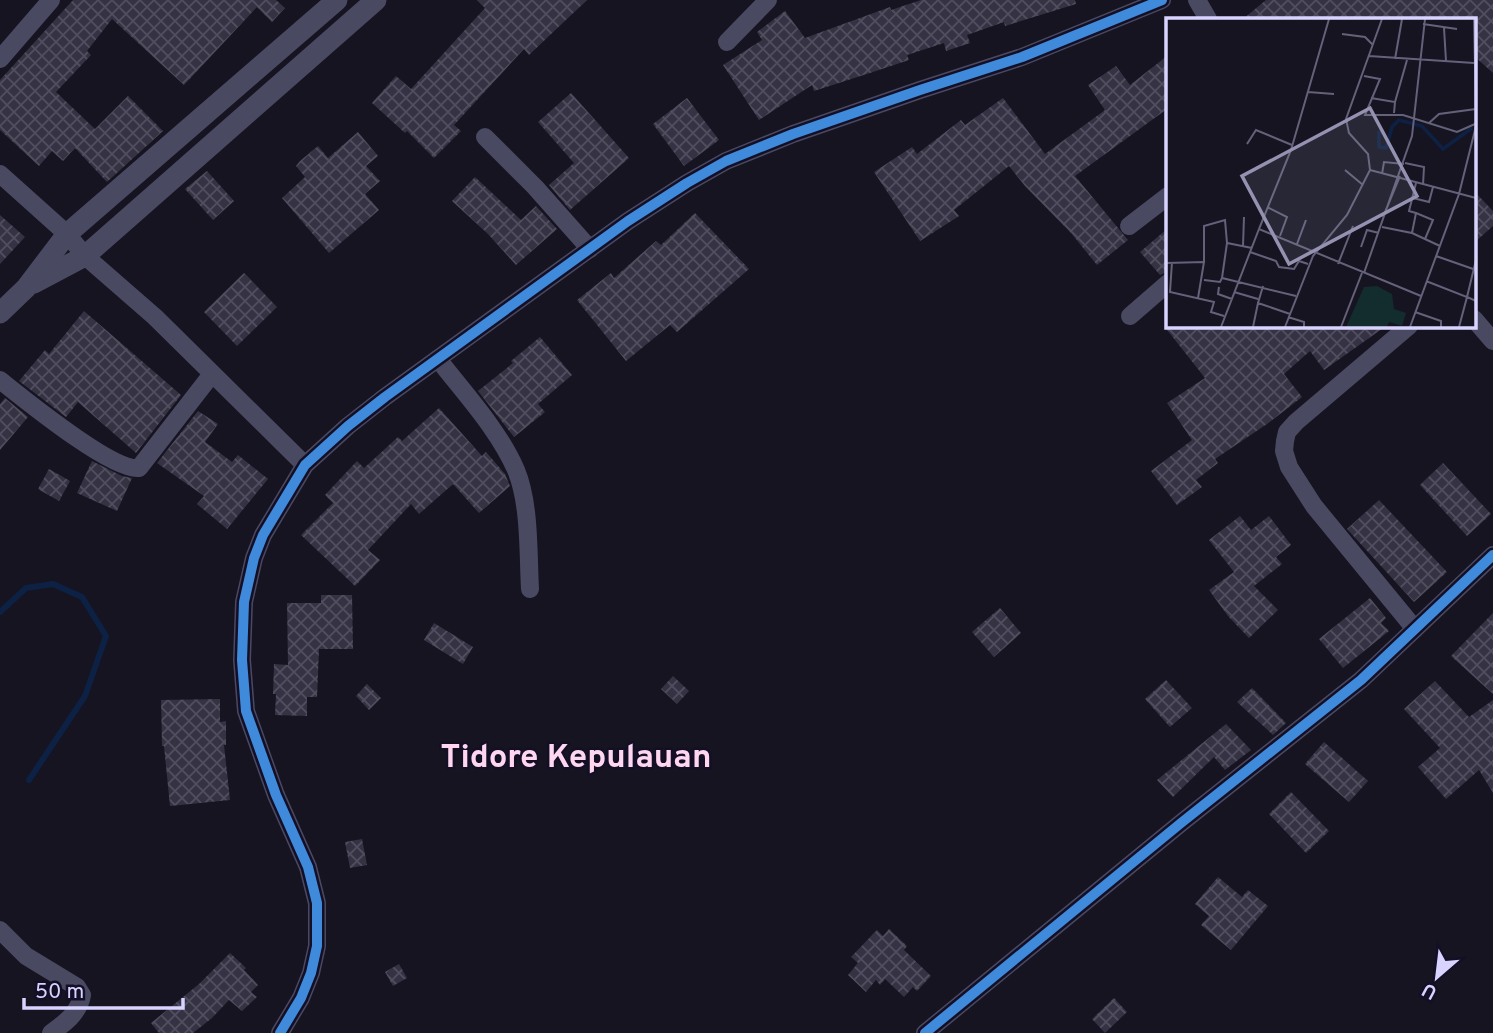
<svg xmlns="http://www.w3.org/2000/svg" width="1493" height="1033" viewBox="0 0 1493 1033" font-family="Overpass,sans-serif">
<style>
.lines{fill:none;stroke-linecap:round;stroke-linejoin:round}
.stream{stroke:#0d2144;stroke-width:6}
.building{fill:url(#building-cross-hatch)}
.minor{stroke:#4a4962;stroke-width:18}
.tertiary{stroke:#4a4962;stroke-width:21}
.cycleway-casing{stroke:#130f26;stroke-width:15}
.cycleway{stroke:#408adc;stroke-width:10}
.labels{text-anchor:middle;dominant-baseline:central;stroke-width:5;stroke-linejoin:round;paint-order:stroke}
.town-label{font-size:33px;font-weight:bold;fill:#ffd6f0;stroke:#130f26}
.inset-river{fill:none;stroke:#0d2144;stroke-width:3.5}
.inset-road{fill:none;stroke:#64617a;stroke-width:2}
.view{fill:#9591b1;fill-opacity:0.15;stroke:#9591b1;stroke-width:3.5}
.inset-edge{fill:none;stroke:#d9d4ff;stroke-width:3.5}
</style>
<defs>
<pattern id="building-cross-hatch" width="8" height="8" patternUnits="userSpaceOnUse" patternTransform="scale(1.75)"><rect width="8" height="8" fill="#343243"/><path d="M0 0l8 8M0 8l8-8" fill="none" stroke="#514f5f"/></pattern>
</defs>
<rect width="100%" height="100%" fill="#161421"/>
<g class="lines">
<polyline class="stream" points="0,612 26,588 53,584 82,597 106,636 85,696 29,780"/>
</g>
<g class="building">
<polygon points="73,0 276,0 285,8 272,22 257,7 184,85 112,19 87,51 91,55 56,92 95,129 128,96 163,131 107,182 75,148 63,161 52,151 39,166 0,130 0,80"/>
<polygon points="477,0 587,0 529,55 524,49 454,125 461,131 434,158 407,131 405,133 372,103 396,76 411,89 485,8"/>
<polygon points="921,0 1075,0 1076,4 1005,26 1004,22 967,35 970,43 946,51 944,43 907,55 909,60 873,72 814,91 812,85 759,120 723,65 762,40 757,32 785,11 805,38 890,7 891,10"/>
<polygon points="1266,0 1493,0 1493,73 1474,56 1474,19 1243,19"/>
<polygon points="1167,56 1167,109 1075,176 1128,240 1097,265 1071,233 1025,186 1009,166 954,210 959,216 920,241 874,172 912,147 917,154 961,120 965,125 1003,98 1045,154 1105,110 1088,85 1116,66 1130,85"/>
<polygon points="571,93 629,158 570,210 549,185 574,163 538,122"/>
<polygon points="687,98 719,140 684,166 653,124"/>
<polygon points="358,132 378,156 366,166 380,181 365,194 379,210 329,253 282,198 305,177 296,166 300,161 318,146 328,158"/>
<polygon points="207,171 234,201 213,220 185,189"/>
<polygon points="475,177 521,220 536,206 557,229 516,265 488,234 452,201"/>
<polygon points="1474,191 1493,211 1493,226 1474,243"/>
<polygon points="695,213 749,269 677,332 670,325 626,361 577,300 611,273 614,278 656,241 661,245"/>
<polygon points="0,215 25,237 0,264"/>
<polygon points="1167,229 1167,272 1160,275 1140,252"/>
<polygon points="244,273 277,307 237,346 204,312"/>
<polygon points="84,311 181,395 136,453 78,402 66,417 19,381 45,350 49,354"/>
<polygon points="1164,326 1386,326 1324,370 1310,351 1284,374 1302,397 1267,424 1215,459 1218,463 1196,480 1202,487 1177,505 1151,471 1192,440 1167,403 1205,378"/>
<polygon points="540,337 572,375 538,404 545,412 514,437 478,391 513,363 511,361"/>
<polygon points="5,398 28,417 0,450 0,404"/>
<polygon points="439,408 482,456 486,452 505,474 510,486 479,513 453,484 419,514 411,504 368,550 380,560 355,586 301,535 333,503 325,495 357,461 364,468 398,437 402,441"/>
<polygon points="198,411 218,424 205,442 232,462 238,455 268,479 227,529 197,504 204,496 157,463"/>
<polygon points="92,461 122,476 132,478 117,511 77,493"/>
<polygon points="1443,463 1491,514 1467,536 1420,485"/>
<polygon points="49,469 70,481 59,501 38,489"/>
<polygon points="1379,500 1447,572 1414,602 1347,529"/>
<polygon points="1240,516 1251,530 1269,516 1291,545 1276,557 1282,564 1254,586 1278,610 1249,638 1228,616 1209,590 1234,572 1209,540"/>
<polygon points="321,595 352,595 353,649 319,649 317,697 307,697 307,716 275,715 276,694 273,694 274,664 288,665 287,603 321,603"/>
<polygon points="1370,598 1386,618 1381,623 1389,631 1343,668 1319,639"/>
<polygon points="1000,608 1021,633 994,657 972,632"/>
<polygon points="1493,613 1493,694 1451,656"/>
<polygon points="434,623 473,647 463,664 424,640"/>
<polygon points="673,676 689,691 677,704 661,689"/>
<polygon points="1166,680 1192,708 1170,727 1145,699"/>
<polygon points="1435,681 1469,717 1493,700 1493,793 1479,770 1446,799 1418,767 1440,748 1404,709"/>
<polygon points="367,684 381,698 369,710 356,696"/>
<polygon points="1252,688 1286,723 1273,735 1237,702"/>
<polygon points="220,699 220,722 226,721 226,745 224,745 230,800 170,806 164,746 162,746 161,700"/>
<polygon points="1226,724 1251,750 1225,770 1214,757 1173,797 1157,780"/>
<polygon points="1324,742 1368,781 1349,802 1305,764"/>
<polygon points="1291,792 1329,831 1306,853 1269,814"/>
<polygon points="362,839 367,865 350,868 345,842"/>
<polygon points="1218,877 1242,897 1248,890 1268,906 1231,950 1201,925 1209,916 1195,904"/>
<polygon points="889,929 907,946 904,950 931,976 917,991 913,987 904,997 885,979 880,985 876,980 866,992 848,975 858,963 851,957 877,930 883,936"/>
<polygon points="230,953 246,968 244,970 258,985 251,992 257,997 242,1011 229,1000 212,1018 193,1033 159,1033 151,1023 199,984"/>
<polygon points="399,964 407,978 393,986 385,972"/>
<polygon points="1114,998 1127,1012 1105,1033 1092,1019"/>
</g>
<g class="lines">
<g class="minor">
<polyline points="1197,0 1208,19"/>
<polyline points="727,42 768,0"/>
<polyline points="0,59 51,0"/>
<polyline points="485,137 535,187 590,249"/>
<polyline points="0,174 67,234 85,256 155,317 305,465"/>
<polyline points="1129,226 1168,196"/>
<polyline points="1130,316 1168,283"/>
<polyline points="1474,319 1493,341"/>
<polyline points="1409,326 1296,422 1287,432 1285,441 1284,451 1289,467 1314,506 1415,629"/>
<path d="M 438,359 C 465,394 498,429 516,470 C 530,503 528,553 530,589"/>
<path d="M 0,380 C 24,399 112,471 139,468 L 212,374"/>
<path d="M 0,930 L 26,956 L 77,987 L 82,995 C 79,1013 65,1023 51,1033"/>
<polyline points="280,1033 301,998 311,973 317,946 317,903 308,867 276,795 246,711 242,660 244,602 254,558 263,535 305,465 348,426 385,397 628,221 687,183 726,161 793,134 920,90 1022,57 1162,0"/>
<polyline points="925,1033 1181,823 1361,680 1493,555"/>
</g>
<g class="tertiary">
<polyline points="34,283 85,256 376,0"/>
<polyline points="0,313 26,288 67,234 337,0"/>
</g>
<defs>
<g id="cycleway">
<polyline points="280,1033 301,998 311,973 317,946 317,903 308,867 276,795 246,711 242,660 244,602 254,558 263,535 305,465 348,426 385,397 628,221 687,183 726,161 793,134 920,90 1022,57 1162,0"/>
<polyline points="925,1033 1181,823 1361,680 1493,555"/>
</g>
</defs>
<use href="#cycleway" class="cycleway-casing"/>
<use href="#cycleway" class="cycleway"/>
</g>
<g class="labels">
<g class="town-label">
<text x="576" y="759">Tidore Kepulauan</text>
</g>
</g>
<g transform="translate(1166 18)">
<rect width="310" height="310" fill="#161421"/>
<path d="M 198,269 L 211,268 L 226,276 L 228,291 L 240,295 L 236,308 L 223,304 L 221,309 L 180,309 Z" fill="#132c2d"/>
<path class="inset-river" d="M 213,113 L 213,129 L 220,130 L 226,109 L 233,102 L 256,108 L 277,131 L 306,110"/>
<path class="inset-road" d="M 308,1 L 310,96M 257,6 L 291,11M 278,10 L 280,43M 176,16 L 199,19 L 207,27M 203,38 L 308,45M 229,41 L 236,1M 198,58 L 214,61 L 199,97 L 237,97 L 291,114 L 309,106M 142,74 L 168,76M 205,80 L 229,84 L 228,95M 229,84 L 241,42M 263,105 L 273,96 L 310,91M 81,126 L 90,112 L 126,127M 239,145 L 258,149 L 257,167M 179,152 L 197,167M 204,152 L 310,180M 216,156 L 218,144 L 238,146M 247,180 L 263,184 L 267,169M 101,189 L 121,199 L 114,218M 250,195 L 267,202 L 259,221M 217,199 L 234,158M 216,209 L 246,215 L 250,195 L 243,193 L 250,165M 93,211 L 125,132 L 163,1M 246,215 L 274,228M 131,226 L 140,202M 77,228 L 78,199M 195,229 L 201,212 L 213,215M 84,234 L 110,243 L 113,249 L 128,251 L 133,243 L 142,246M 270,238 L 310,252M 310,242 L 301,279 L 310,283M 6,244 L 4,274 L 48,284 L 45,294 L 58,298M 38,244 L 38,208 L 59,202 L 61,225M 0,245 L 38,244 L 32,280M 172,246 L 187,208M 198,255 L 246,118 L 259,1M 56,260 L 61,225 L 86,230M 38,262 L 54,264 L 56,260 L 130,278M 260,263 L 301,279 L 293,309M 97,268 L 92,285 L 124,296M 53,269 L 52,276 L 66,281M 68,274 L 92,281M 249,294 L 275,303 L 275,309M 122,299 L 138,304 L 138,309M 55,309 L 93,211 L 255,278M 87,309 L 92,285M 119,309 L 147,238 L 181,197 L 204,152 L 202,136 L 183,115 L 180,101 L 216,1M 175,309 L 196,255M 244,309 L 293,176 L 310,108"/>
<path class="view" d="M 204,90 L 251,178 L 123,246 L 76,158 Z"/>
<rect width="310" height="310" class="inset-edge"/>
</g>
<g transform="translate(1437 977) rotate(208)" stroke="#130f26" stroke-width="5" paint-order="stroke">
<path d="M0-5L12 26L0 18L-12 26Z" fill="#d9d4ff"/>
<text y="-10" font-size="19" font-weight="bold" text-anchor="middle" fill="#d9d4ff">U</text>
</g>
<path d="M24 998v10h159v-10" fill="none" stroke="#d9d4ff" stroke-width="3.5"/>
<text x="35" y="998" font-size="21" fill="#d9d4ff" stroke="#130f26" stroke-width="5" paint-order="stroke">50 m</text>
</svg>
